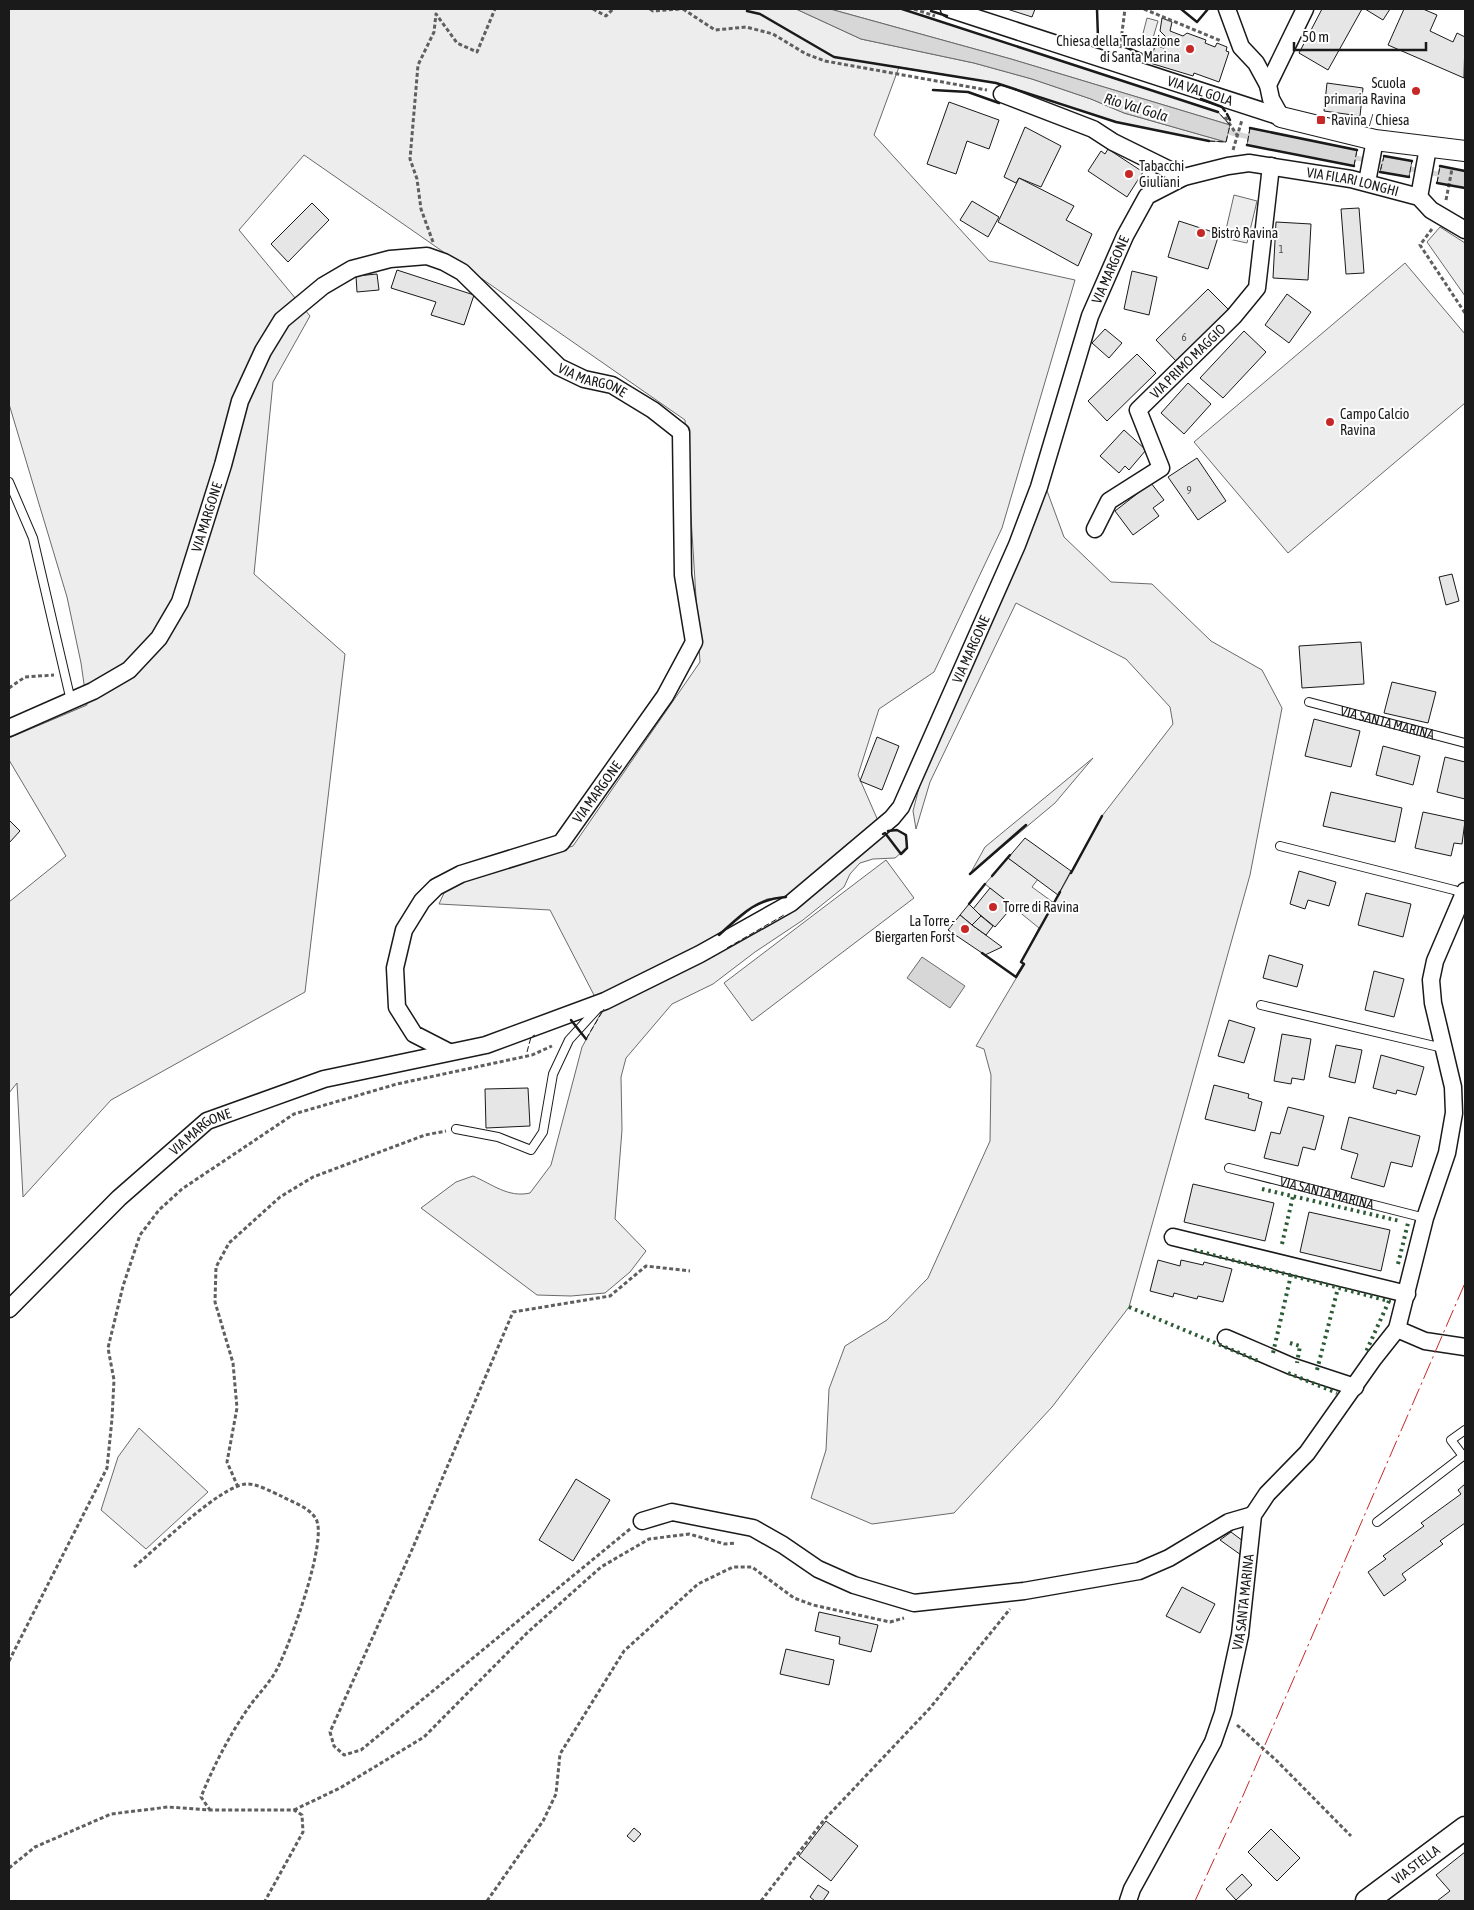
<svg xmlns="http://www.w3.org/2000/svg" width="1474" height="1910" viewBox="0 0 1474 1910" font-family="'Asap Condensed',sans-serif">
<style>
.green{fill:#ededed;stroke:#6a6a6a}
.water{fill:#d7d7d7;stroke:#6a6a6a}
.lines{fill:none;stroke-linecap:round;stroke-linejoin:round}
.stream{stroke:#d7d7d7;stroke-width:5}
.building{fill:#e6e6e6;stroke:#1a1a1a}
.service-casing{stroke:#1a1a1a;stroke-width:10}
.minor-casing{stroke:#1a1a1a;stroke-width:19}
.tertiary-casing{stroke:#1a1a1a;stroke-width:22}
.secondary-casing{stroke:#1a1a1a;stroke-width:25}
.path{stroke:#5f5f5f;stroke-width:3;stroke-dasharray:4 2.5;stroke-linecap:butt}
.service{stroke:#fff;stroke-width:8}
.minor{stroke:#fff;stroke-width:16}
.tertiary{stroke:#fff;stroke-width:20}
.secondary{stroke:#fff;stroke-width:22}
.hedge{stroke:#2b5a34;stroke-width:4;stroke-dasharray:2.5 4;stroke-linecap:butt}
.fence{stroke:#1a1a1a;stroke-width:1;stroke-dasharray:6 2.5;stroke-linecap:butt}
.wall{stroke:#1a1a1a;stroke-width:2.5}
.power{stroke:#c62828;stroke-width:1;stroke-dasharray:18 4 2.5 4;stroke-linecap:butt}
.poi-dot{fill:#c62828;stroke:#fff;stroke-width:2}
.labels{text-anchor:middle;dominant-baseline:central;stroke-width:4;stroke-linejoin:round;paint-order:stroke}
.number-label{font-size:11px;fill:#4d4d4d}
.poi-label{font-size:14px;fill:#1a1a1a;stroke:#fff;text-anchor:start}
.street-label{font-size:14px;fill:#1a1a1a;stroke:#fff}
.water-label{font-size:15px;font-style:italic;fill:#1a1a1a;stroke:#fff}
</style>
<rect width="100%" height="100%" fill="#fff"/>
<g class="green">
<polygon points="9,9 796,9 861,39 974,63 1032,79 1091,99 1124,113 1226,142 1209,141 1116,122 996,83 899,67 874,135 989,261 1075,280 1002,528 934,672 879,709 858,775 879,823 788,897 767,899 757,904 712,941 595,997 550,910 439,904 444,893 463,879 573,846 700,662 685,420 304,155 239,230 310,316 273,382 254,574 345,654 305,992 111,1100 23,1197 17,1083 9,1093 9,902 66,856 9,760 9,738 87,705 81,663 67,597 9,404"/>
<polygon points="830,9 902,9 1218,112 1230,125 1011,59"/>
<polygon points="1147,18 1158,21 1150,48 1140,45"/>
<polygon points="1234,195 1257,201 1247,243 1224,238"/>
<polygon points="1440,227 1465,243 1465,296 1427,242"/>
<polygon points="1405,263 1465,334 1465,403 1288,553 1194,442"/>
<polygon points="1046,488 1064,537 1111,582 1152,584 1211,641 1262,670 1282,708 1250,875 1129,1307 1052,1407 954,1513 872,1524 811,1498 826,1450 829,1389 845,1346 887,1320 928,1278 990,1141 991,1075 984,1049 976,1046 1024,965 1021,962 1039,928 985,884 1008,858 1038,879 1032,887 1054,903 1102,816 1173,724 1170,707 1126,659 1016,603 930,782 916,829 913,811 921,780"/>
<polygon points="1093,758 1055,803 970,874 985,847"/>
<path d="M 892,829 C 904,831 908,836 907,848 L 895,858 L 873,859 L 860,863 L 850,874 L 844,887 L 803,920 L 755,952 L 713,984 L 672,1004 L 626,1058 L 621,1077 L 622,1130 L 615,1219 L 646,1251 L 630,1272 L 605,1293 L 571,1296 L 537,1295 L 421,1208 L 456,1182 L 473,1176 C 492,1184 508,1198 530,1193 L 551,1165 L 582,1047 L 602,1011 L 731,946 L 785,915 Z"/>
<polygon points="886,860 914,898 752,1021 724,983"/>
<polygon points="139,1428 208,1492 146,1549 101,1510 118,1457"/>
</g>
<g class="water">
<polygon points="796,9 830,9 1011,59 1230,125 1226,142 1124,113 1091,99 1032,79 974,63 861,39"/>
<polygon points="1250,128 1357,150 1354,166 1247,145"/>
<polygon points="1384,156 1412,161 1409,177 1380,172"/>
<polygon points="1440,166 1465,171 1465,188 1437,183"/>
<polygon points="922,957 965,986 950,1008 907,978"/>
</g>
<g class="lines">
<g class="stream">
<polyline points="1223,131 1254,138"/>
<polyline points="1351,157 1386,164"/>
<polyline points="1405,168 1443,175"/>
</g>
</g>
<g class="building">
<polygon points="1007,9 1035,9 1032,17"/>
<polygon points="1322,9 1362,9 1328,70 1299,53"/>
<polygon points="1365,9 1390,9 1383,20"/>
<polygon points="1404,9 1423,9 1437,15 1430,31 1453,42 1457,33 1465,37 1464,78 1388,45"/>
<polygon points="1162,18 1172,22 1170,31 1183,36 1187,33 1206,40 1205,43 1215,47 1217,43 1227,47 1226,51 1229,52 1219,82 1194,73 1193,76 1150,63 1155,46 1164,48 1167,38 1160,31"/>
<polygon points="1327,83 1363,88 1360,116 1324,111"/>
<polygon points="949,102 999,120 989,149 967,141 956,174 927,164"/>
<polygon points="1025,127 1061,146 1041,187 1019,178 1016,183 1004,177"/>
<polygon points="1108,149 1143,172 1127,197 1088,171 1101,151 1105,154"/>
<polygon points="1019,178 1074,206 1066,220 1092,234 1078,266 998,222"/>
<polygon points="972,201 999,217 988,237 960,220"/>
<polygon points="312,203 329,220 288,262 271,244"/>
<polygon points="1359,208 1364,273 1346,274 1341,209"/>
<polygon points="1179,221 1219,234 1208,269 1168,257"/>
<polygon points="1276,222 1311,224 1308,280 1273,278"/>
<polygon points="397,270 474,295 464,325 431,315 436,302 391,288"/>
<polygon points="1132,271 1157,277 1149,315 1124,309"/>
<polygon points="377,274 379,290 357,292 356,276"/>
<polygon points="1208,289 1230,311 1177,362 1156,340"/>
<polygon points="1287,294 1311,312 1289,343 1265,325"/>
<polygon points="1105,329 1122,343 1109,358 1092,343"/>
<polygon points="1244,331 1266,352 1223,398 1200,378"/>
<polygon points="1137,354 1156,373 1107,421 1088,401"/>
<polygon points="1188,383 1211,404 1184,434 1161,413"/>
<polygon points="1124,430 1146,450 1129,470 1125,466 1119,473 1100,456"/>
<polygon points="1197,458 1226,501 1198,520 1168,477"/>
<polygon points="1151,483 1164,500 1153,508 1159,516 1133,535 1115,511"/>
<polygon points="1452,574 1459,601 1446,605 1439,577"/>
<polygon points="1361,642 1364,684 1302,688 1299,646"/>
<polygon points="1392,682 1436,692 1428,723 1384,713"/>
<polygon points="1314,719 1360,731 1351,767 1305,756"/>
<polygon points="877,737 899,746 882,790 860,781"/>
<polygon points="1383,746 1420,756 1413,785 1376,775"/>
<polygon points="1445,757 1465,762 1465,799 1437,792"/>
<polygon points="1331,792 1402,808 1395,842 1323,826"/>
<polygon points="1423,812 1465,821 1462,844 1454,843 1451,856 1415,848"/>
<polygon points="9,820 20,831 9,843"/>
<polygon points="1025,838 1071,871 1058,895 1008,858"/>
<polygon points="1299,871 1336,882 1329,906 1308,900 1305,909 1290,904"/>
<polygon points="990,888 1013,906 995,927 973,909"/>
<polygon points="1366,893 1411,904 1403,937 1358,925"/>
<polygon points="969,904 981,916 972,925 960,915"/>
<polygon points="960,915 972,925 1002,947 985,955 948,930"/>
<polygon points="981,916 993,926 986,935 972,925"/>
<polygon points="1269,955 1303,965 1297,987 1263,978"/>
<polygon points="1374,971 1404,979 1394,1017 1365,1010"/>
<polygon points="1229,1020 1255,1028 1244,1063 1218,1056"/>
<polygon points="1282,1034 1311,1039 1304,1080 1292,1078 1291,1084 1274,1081"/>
<polygon points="1336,1045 1362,1050 1355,1083 1329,1077"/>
<polygon points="1381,1055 1424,1067 1416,1095 1397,1090 1396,1094 1373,1088"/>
<polygon points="1214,1085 1249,1094 1248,1098 1262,1102 1255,1131 1205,1119"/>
<polygon points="528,1088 530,1126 486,1128 485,1089"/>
<polygon points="1288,1107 1324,1116 1315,1150 1303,1147 1298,1166 1264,1158 1271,1132 1280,1134"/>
<polygon points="1349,1117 1420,1136 1412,1167 1391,1162 1384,1187 1351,1178 1358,1154 1341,1149"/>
<polygon points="1193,1184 1274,1203 1265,1241 1184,1222"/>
<polygon points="1309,1212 1390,1230 1381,1271 1300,1252"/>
<polygon points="1158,1260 1180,1266 1181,1260 1203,1265 1204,1262 1232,1269 1223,1302 1198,1296 1197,1299 1174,1293 1173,1297 1150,1291"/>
<polygon points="576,1479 610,1500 573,1561 539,1540"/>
<polygon points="1465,1484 1465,1523 1440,1541 1443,1544 1402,1574 1406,1580 1384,1596 1368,1572 1386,1559 1383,1556 1424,1526 1421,1523 1461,1494 1458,1490"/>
<polygon points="1231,1532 1243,1541 1241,1555 1220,1540"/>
<polygon points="1182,1587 1215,1604 1200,1633 1166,1616"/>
<polygon points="819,1612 878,1625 871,1652 839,1644 840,1637 815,1631"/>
<polygon points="786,1649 834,1660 829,1685 780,1674"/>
<polygon points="826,1821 858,1846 831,1881 799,1856"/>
<polygon points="634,1828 641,1834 634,1842 627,1836"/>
<polygon points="1271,1829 1300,1858 1277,1881 1248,1852"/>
<polygon points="1465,1852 1465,1901 1437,1901 1450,1891 1436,1875"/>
<polygon points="1242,1874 1252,1885 1236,1900 1226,1889"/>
<polygon points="818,1885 829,1892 823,1901 815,1901 810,1897"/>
</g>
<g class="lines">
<defs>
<g id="service">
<polyline points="9,482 33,538 71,701"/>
<path id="s1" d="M 1309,702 L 1465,743"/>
<polyline points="1280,846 1454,890 1464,894"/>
<polyline points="1261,1005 1443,1048"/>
<polyline points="456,1129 498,1137 531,1150 543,1132 553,1074 569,1040 599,1007"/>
<path id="s2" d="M 1229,1168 L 1425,1218"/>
<polyline points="1377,1522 1463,1456 1451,1440 1465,1430"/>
</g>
<g id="minor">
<path id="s3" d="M 949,9 L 1281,117"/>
<polyline points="1227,9 1241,47 1256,63 1268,85"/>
<polyline points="1002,94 1093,129 1113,142 1184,177"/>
<polyline points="1281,117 1271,99 1268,85 1305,9"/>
<polyline points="1367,182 1375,140"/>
<polyline points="1419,197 1428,148"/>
<path id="s4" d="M 1095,529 L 1109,501 L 1161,468 L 1138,410 L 1234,316 L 1257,288 L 1271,166"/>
<path id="s5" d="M 9,728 L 93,691 L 129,670 L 159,638 L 180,602 L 223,465 L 240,401 L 263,351 L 282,320 L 323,286 L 352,269 L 390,259 L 427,256 L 444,262 L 462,272 L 559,367 L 584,379 L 612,385 L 653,410 L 681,432 L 683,575 L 694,642 L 665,696 L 561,843 L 461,874 L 436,887 L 422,901 L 404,930 L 395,968 L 397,1007 L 414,1034 L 449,1052"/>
<polyline points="1173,1237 1407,1294"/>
<path id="s6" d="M 9,1309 L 119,1198 L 207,1121 L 324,1079 L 486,1045 L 605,1001 L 700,954 L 791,903 L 892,818 L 901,807 L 1017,545 L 1039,487 L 1090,316 L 1125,236 L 1147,196 L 1184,177 L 1228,166 L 1249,163 L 1351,179 L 1419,197 L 1431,210 L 1465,230"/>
<polyline points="1397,1329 1425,1341 1465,1347"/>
<polyline points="1226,1338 1291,1366 1355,1387"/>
<polyline points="642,1521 672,1512 753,1528 783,1545 818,1569 854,1585 914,1603 1024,1591 1139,1571 1169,1558 1229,1522 1253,1515"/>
<path id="s7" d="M 1128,1901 L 1132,1889 L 1213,1742 L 1223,1713 L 1240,1635 L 1253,1515 L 1267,1494 L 1307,1453 L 1374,1358 L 1397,1329 L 1425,1218 L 1447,1153 L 1454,1113 L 1453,1087 L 1433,1003 L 1431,980 L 1435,961 L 1465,891"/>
</g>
<polyline id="tertiary" points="1281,117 1375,140 1465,151"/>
<g id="secondary">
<path id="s8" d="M 1367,1901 L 1465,1828"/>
</g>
</defs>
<use href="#service" class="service-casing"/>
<use href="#minor" class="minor-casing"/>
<use href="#tertiary" class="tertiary-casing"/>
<use href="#secondary" class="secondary-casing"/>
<g class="path">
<polyline points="593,9 606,16 613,9"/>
<polyline points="650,9 653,11 681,9"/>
<polyline points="683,9 715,30 746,27 773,34 806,54 825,61 987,90"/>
<polyline points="914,9 935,16"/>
<polyline points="1144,9 1221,41"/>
<polyline points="1120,48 1125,9"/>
<polyline points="1225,117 1237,135"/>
<polyline points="1233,150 1242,120"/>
<polyline points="1446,200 1452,169"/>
<polyline points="1432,229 1420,245 1465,313"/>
<polyline points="433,242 421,209 417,179 410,159 418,65 434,32 436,14 457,43 477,52 495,9"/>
<polyline points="9,688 25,677 54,675"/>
<polyline points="238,1487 227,1462 237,1408 233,1363 215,1302 216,1267 229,1243 280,1197 313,1177 425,1135 446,1131"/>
<polyline points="630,1529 361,1750 344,1755 334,1746 330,1732 411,1552 513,1312 610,1296 646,1266 690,1271"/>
<path d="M 134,1567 C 157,1548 220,1486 246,1484 C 256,1483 272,1492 281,1496 C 292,1502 309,1507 316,1519 C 328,1540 290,1644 278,1667 C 271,1682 258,1694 249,1707 C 230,1734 213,1767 201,1797 L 210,1810"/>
<polyline points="9,1661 107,1468 112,1419 114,1380 108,1348 123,1286 140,1235 159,1210 182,1189 294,1114 397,1084 532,1055 552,1046"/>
<polyline points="1237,1725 1277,1761 1351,1836"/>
<polyline points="294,1810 340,1788 424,1737 528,1632 601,1567 649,1539 689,1534 725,1544 736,1543"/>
<polyline points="9,1868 35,1847 111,1814 168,1807 210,1810 294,1810 302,1815 303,1832 265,1901"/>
<polyline points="487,1901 543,1821 556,1794 560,1754 624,1651 698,1584 733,1567 752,1567 794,1598 813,1605 890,1622 904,1618"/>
<polyline points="761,1901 824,1820 930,1708 1010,1609"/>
</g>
<use href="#service" class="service"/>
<use href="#minor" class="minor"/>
<use href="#tertiary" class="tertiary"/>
<use href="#secondary" class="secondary"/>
<g class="hedge">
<polyline points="1262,1189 1400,1221"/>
<polyline points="1282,1244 1293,1196"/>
<polyline points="1194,1250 1389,1301 1365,1354"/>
<polyline points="1398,1264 1408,1223"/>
<polyline points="1129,1307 1261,1362"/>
<polyline points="1290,1343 1300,1346 1297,1363"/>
<polyline points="1273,1353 1291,1275"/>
<polyline points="1317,1370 1338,1288"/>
<polyline points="1288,1373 1337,1393"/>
</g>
<g class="fence">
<polygon points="1250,128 1357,150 1354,166 1247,145"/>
<polyline points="1209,141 1226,142 1230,125 1218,112"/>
<polygon points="1384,156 1412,161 1409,177 1380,172"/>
<polyline points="1437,183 1440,166"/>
<polyline points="727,948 784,915"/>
<polyline points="586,1039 604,1009"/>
<polyline points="527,1052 531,1037 535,1035"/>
</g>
<g class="wall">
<polyline points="902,9 1218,112"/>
<polyline points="923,9 925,9"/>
<polyline points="1097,9 1098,38 1115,44"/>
<polyline points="1181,9 1197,22 1208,9"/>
<polyline points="747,11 760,14 834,57 996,83 1116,122 1209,141"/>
<polyline points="931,11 947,16"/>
<polyline points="1125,47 1149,57"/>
<polyline points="933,90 968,92 999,103"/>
<polyline points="1201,99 1222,107 1225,111"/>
<polyline points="1227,114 1230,120"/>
<polyline points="1250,128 1357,150"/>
<polyline points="1247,145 1354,166"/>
<polyline points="1384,156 1412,161"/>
<polyline points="1440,166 1465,171"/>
<polyline points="1380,172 1409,177"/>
<polyline points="1437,183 1465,188"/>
<polyline points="883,834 885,833 901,854 907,848 906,835 897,830 888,831"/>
<polyline points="1071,873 1102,816"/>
<polyline points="970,874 1026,825"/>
<polyline points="992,876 1010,855"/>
<polyline points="969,904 985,884"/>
<path d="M 719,935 C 741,915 755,899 786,897"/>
<polyline points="982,953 1016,977 1024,964 1021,962 1060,892"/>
<polyline points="571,1020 586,1039"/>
</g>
<polyline class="power" points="1195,1901 1242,1798 1465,1283"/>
</g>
<g class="poi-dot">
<circle cx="1190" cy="49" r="5"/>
<circle cx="1416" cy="91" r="5"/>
<rect x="1316" y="115" width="10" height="10" rx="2.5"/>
<circle cx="1129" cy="174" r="5"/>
<circle cx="1201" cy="233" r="5"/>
<circle cx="1330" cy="422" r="5"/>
<circle cx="993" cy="907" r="5"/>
<circle cx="965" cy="929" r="5"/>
</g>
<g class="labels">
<g class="number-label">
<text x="1281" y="249">1</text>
<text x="1184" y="337">6</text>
<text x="1189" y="490">9</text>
</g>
<g class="poi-label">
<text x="1180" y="41" text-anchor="end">Chiesa della Traslazione<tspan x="1180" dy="16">di Santa Marina</tspan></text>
<text x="1406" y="83" text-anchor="end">Scuola<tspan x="1406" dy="16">primaria Ravina</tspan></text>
<text x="1331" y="120">Ravina / Chiesa</text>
<text x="1139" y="166">Tabacchi<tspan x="1139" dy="16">Giuliani</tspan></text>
<text x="1211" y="233">Bistrò Ravina</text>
<text x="1340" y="414">Campo Calcio<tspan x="1340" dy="16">Ravina</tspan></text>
<text x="1003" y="907">Torre di Ravina</text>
<text x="955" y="921" text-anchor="end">La Torre -<tspan x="955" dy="16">Biergarten Forst</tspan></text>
</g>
<g class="street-label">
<text stroke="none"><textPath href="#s3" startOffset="264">VIA VAL GOLA</textPath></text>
<text stroke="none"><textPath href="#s6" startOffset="1920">VIA FILARI LONGHI</textPath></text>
<text stroke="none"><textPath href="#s6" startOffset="1624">VIA MARGONE</textPath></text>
<text stroke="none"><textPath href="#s4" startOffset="225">VIA PRIMO MAGGIO</textPath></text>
<text stroke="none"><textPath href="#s5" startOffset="894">VIA MARGONE</textPath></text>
<text stroke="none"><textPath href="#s5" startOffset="308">VIA MARGONE</textPath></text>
<text stroke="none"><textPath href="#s6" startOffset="1219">VIA MARGONE</textPath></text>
<text stroke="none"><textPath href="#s1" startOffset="81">VIA SANTA MARINA</textPath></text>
<text transform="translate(597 792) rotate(-54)">VIA MARGONE</text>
<text stroke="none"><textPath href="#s6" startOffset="262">VIA MARGONE</textPath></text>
<text stroke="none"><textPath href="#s2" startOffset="101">VIA SANTA MARINA</textPath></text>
<text stroke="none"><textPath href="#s7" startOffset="324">VIA SANTA MARINA</textPath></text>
<text stroke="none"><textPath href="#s8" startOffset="61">VIA STELLA</textPath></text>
</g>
<g class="water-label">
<text transform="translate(1136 107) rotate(17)">Rio Val Gola</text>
</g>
</g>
<rect width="1474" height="1910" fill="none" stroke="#1a1a1a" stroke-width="20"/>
<path d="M1294 42v8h132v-8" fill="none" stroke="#1a1a1a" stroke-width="2.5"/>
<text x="1302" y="42" font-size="15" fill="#1a1a1a" stroke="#ffffff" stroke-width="4" paint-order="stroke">50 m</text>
</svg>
